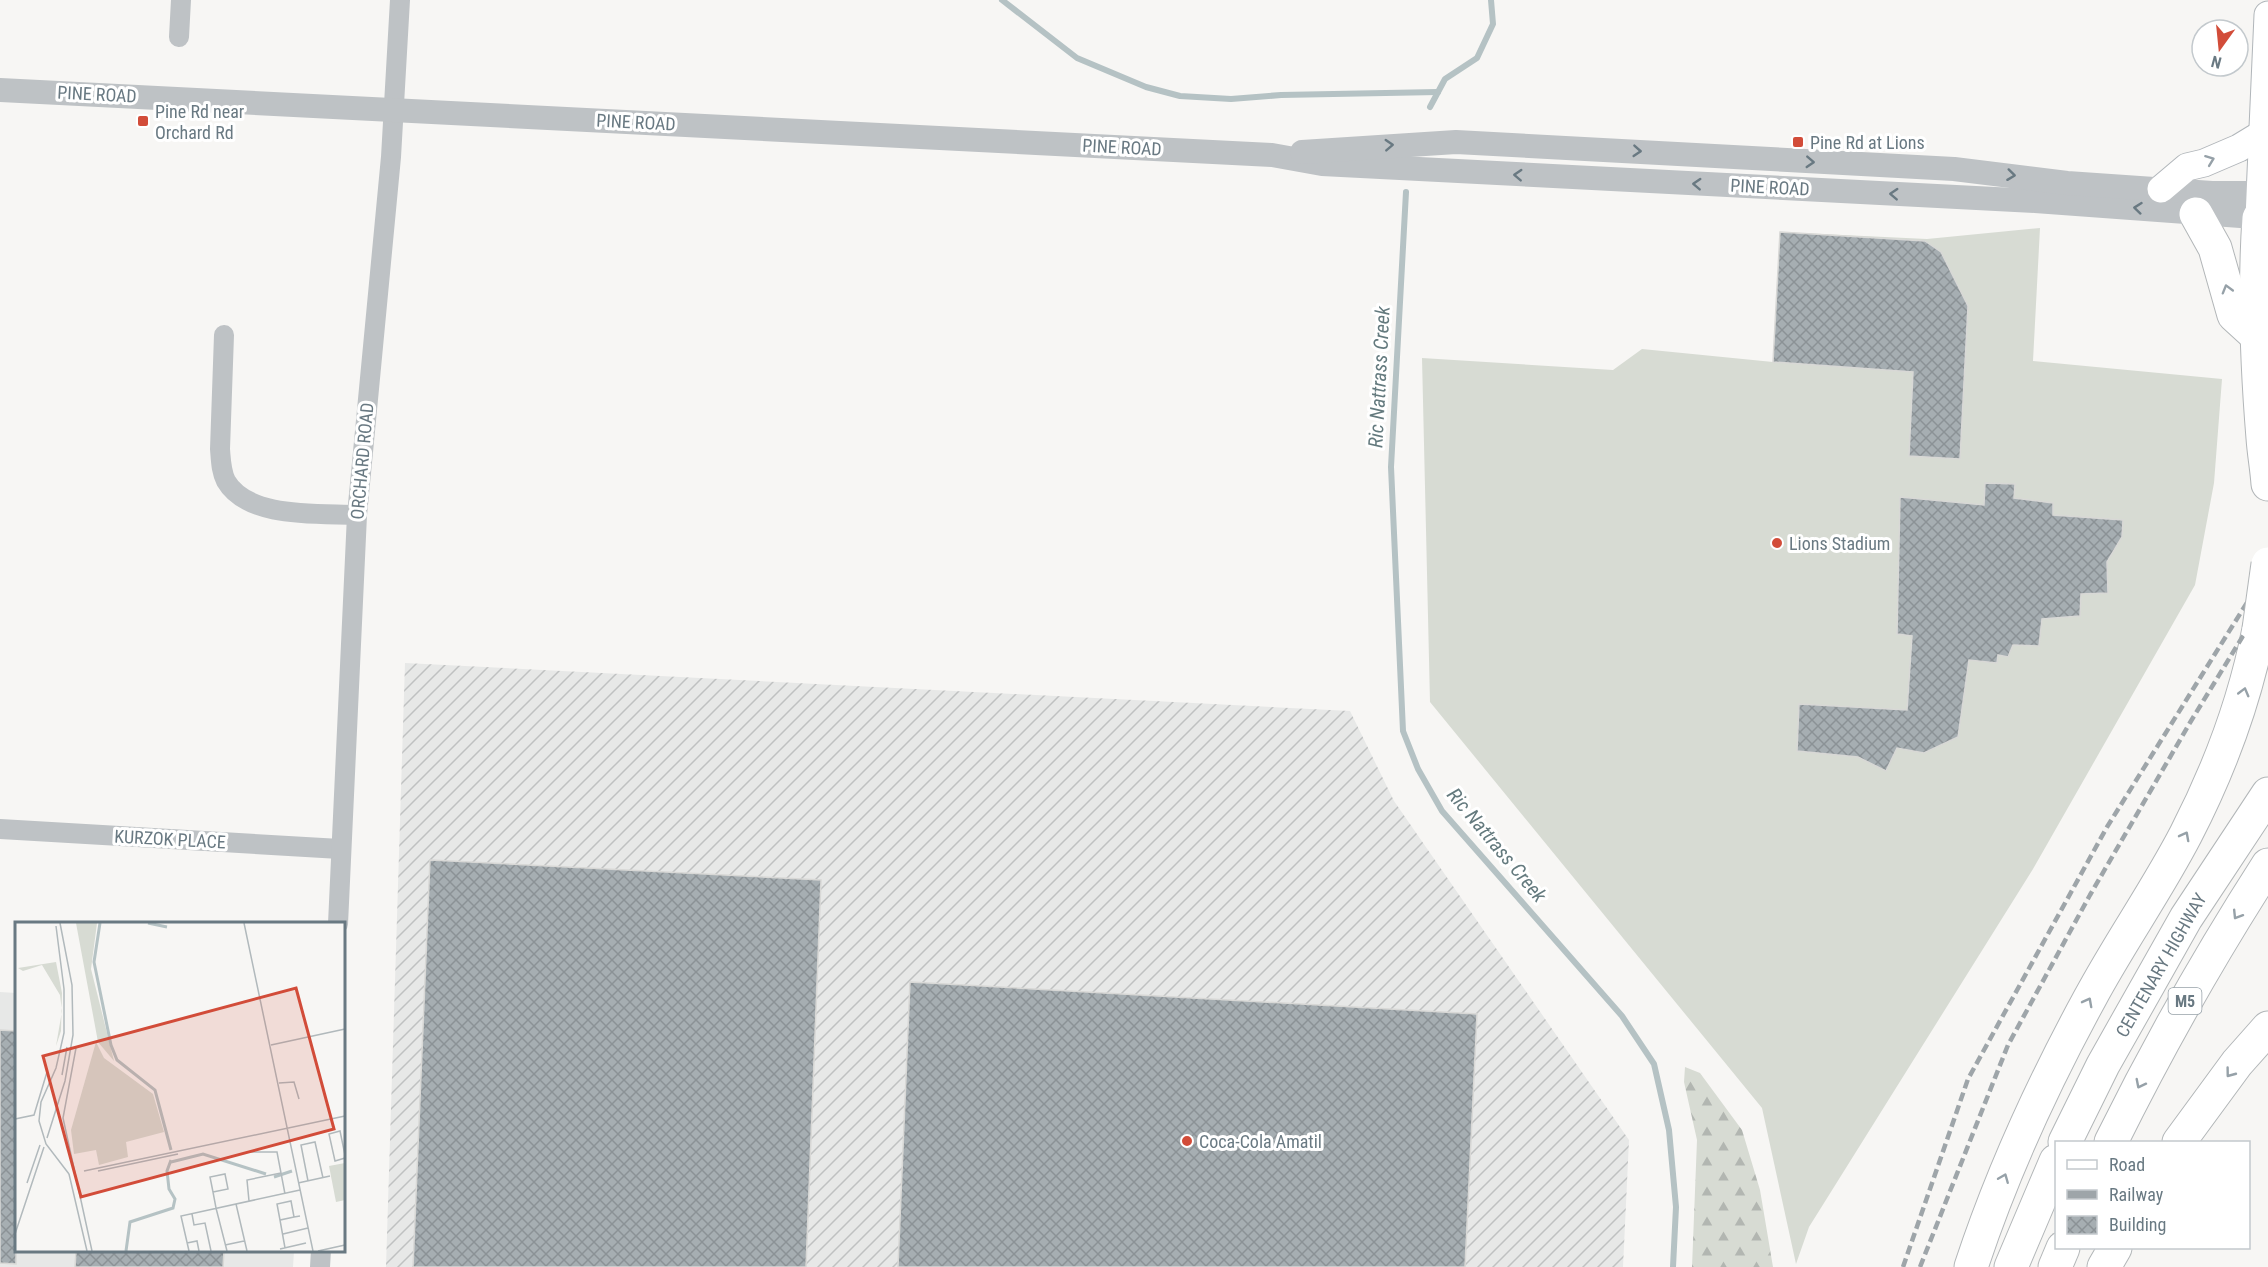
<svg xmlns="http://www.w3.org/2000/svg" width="2268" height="1267" viewBox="0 0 2268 1267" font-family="'Roboto Condensed',sans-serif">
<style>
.built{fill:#e7e8e7}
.industrial{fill:url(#industrial-furrows)}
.forest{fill:url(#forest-firs)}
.pitch{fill:#d7dbd3}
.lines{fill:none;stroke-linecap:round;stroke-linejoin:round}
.stream{stroke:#b5c2c4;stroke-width:6}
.building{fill:url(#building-cross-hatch);stroke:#d8d8d6;stroke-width:1.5}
.secondary-casing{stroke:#b1b6ba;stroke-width:29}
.motorway-casing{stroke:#b2b6b8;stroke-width:35}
.minor{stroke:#bec2c5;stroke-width:20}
.tertiary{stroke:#bec2c5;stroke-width:24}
.secondary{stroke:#fff;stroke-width:27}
.motorway{stroke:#fff;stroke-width:33}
.rail{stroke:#9ea5a9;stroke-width:4.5;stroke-dasharray:9 4.5;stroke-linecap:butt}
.motorway-bridge-casing{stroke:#b2b6b8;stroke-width:35;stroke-linecap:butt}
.motorway-bridge{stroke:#fff;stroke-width:33}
.oneway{stroke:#697982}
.oneway2{stroke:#96a1a8}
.poi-dot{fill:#d24c39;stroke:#fff;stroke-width:2}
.labels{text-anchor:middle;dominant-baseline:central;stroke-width:6;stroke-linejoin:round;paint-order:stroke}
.shield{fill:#fff;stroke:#96a1a8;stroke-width:1.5}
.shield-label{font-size:16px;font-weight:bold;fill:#697982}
.street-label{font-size:18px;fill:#697982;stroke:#fff}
.poi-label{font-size:18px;fill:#697982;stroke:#fff;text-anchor:start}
.water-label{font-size:20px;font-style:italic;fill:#647a7e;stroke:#fff}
.inset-river{fill:none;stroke:#b5c2c4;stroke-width:3}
.inset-road{fill:none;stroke:#b1b9bc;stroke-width:1.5}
.view{fill:#d24c39;fill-opacity:0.15;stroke:#d24c39;stroke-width:3}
.inset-edge{fill:none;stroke:#697982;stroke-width:3}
</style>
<defs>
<pattern id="industrial-furrows" width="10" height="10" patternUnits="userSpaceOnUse" patternTransform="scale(1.5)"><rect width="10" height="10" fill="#e7e8e7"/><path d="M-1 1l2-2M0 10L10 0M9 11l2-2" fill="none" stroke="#bfc1c1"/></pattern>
<pattern id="forest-firs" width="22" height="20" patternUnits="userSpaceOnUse" patternTransform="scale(1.5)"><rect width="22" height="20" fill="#d7dbd3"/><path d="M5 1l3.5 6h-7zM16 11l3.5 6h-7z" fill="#b2b6b1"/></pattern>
<pattern id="building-cross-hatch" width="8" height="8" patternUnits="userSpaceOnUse" patternTransform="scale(1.5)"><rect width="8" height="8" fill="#a6aeb2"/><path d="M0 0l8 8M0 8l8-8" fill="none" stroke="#8b9296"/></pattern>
</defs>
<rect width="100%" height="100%" fill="#f7f6f4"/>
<polygon class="built" points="0,992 16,993 16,1250 294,1251 293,1267 0,1267"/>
<polygon class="industrial" points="405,663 1350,711 1394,801 1629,1140 1623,1267 386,1267"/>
<polygon class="forest" points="1685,1067 1700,1073 1742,1130 1760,1190 1773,1267 1692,1267 1697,1140 1684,1082"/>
<polygon class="pitch" points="2040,228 2033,361 2222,379 2214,483 2195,585 2033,869 1809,1227 1796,1264 1762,1108 1430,702 1422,358 1613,370 1642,349 1773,362 1780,232 1927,239"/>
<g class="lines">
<g class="stream">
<polyline points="1002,0 1077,58 1146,87 1180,96 1231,99 1281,95 1438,92"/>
<polyline points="1430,107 1445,79 1477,58 1493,24 1491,0"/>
<polyline points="1406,192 1391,467 1403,731 1418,769 1442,811 1622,1016 1654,1064 1669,1130 1676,1207 1673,1267"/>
</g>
</g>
<g class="building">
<polygon points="1780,232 1925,241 1941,252 1968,306 1960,459 1909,456 1913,372 1773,362"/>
<polygon points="1985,483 2015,484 2014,498 2053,503 2053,515 2123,520 2122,537 2107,562 2108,593 2081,594 2080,616 2042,619 2039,646 2013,645 2008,657 1998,655 1997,663 1969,660 1958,737 1924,753 1897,748 1886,771 1858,757 1797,751 1799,704 1907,710 1912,636 1897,634 1900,497 1984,505"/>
<polygon points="430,860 821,880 806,1267 413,1267"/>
<polygon points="910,982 1477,1014 1465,1267 898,1267"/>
<polygon points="0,1030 16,1031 16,1264 0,1263"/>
<polygon points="76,1251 224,1251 223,1267 75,1267"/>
</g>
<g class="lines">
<defs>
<g id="secondary">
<polyline points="2161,189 2187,167 2204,163 2239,148 2262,134"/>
<polyline points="2259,218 2268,15"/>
</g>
<g id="motorway">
<polyline points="2196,214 2215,248 2234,315 2257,336"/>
<path d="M 2259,218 C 2254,291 2257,365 2263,438 C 2264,453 2267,469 2268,484"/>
<polyline points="2065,1142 2103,1065 2186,918 2268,794"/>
<path d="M 2111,1142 C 2158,1047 2210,955 2268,865"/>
<polyline points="2179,1142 2237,1063 2268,1028"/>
<path d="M 1971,1267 C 2002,1173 2043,1084 2090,998 C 2120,942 2157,890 2186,834 C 2220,768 2245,701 2259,629"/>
<polyline points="2011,1267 2056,1161"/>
<polyline points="2055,1267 2063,1248"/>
<polyline points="2104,1267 2115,1248"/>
</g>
</defs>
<use href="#secondary" class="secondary-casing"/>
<use href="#motorway" class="motorway-casing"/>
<g class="minor">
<polyline points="179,37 181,0"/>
<path d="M 224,335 L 220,449 C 221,461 221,471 226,481 C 248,519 319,513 357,515"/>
<polyline points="0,829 340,849"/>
<polyline points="338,924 357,515 391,157 400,0"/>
<polyline points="320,1267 321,1250"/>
</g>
<g class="tertiary">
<polyline points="0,90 1272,155 1322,164 2035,201 2268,218"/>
<polyline points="1302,152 1456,142 1954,169 2067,183 2212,193 2268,193"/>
</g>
<use href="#secondary" class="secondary"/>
<use href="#motorway" class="motorway"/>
<g class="rail">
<polyline points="1903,1267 1968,1079 2107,827 2268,569"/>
<polyline points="1920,1267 2008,1045 2090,895 2191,721 2268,595"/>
</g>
<defs>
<polyline id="motorway-bridge" points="2259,629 2268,564"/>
</defs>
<use href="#motorway-bridge" class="motorway-bridge-casing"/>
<use href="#motorway-bridge" class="motorway-bridge"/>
</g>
<defs><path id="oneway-chevron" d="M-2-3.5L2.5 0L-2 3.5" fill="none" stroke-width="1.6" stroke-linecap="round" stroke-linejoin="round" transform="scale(1.5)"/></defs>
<g class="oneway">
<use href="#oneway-chevron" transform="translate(1389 145) rotate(-3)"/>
<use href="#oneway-chevron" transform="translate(1637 151) rotate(4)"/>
<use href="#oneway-chevron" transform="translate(1810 162) rotate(3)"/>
<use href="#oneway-chevron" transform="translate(1518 175) rotate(-177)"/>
<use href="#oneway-chevron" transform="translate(2011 175) rotate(7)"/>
<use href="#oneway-chevron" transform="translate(1697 184) rotate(-177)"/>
<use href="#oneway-chevron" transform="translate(1894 194) rotate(-177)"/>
<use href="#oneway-chevron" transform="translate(2138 208) rotate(-174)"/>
</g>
<g class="oneway2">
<use href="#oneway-chevron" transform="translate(2210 160) rotate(-21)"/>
<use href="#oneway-chevron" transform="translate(2227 289) rotate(-106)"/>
<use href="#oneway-chevron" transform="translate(2244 692) rotate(-75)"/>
<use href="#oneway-chevron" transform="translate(2185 836) rotate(-62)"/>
<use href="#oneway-chevron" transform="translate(2237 915) rotate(122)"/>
<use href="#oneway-chevron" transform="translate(2088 1002) rotate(-62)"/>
<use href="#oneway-chevron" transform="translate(2230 1073) rotate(127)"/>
<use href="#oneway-chevron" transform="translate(2140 1084) rotate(117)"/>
<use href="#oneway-chevron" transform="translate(2004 1178) rotate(-68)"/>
</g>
<g class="poi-dot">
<rect x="137" y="115" width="12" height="12" rx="3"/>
<rect x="1792" y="136" width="12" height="12" rx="3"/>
<circle cx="1777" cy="543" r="6"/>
<circle cx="1187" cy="1141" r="6"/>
</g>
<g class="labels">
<rect class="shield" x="2168.5" y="988" width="33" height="26" rx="4.5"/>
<g class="shield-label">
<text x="2185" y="1001">M5</text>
</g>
<g class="street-label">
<text transform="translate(97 94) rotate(3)">PINE ROAD</text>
<text transform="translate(636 122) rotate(3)">PINE ROAD</text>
<text transform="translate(1122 147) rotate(3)">PINE ROAD</text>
<text transform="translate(1770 187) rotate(3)">PINE ROAD</text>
<text transform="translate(362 461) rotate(-85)">ORCHARD ROAD</text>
<text transform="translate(170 839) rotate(3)">KURZOK PLACE</text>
<text transform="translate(2161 965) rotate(-60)">CENTENARY HIGHWAY</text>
</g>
<g class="poi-label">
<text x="155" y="111">Pine Rd near<tspan x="155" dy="21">Orchard Rd</tspan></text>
<text x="1810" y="142">Pine Rd at Lions</text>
<text x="1789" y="543">Lions Stadium</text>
<text x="1199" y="1141">Coca-Cola Amatil</text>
</g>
<g class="water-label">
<text transform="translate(1379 377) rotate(-87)">Ric Nattrass Creek</text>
<text transform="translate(1497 845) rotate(50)">Ric Nattrass Creek</text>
</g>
</g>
<g transform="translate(15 922)">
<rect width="330" height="330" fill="#f7f6f4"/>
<path d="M 41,40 L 47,71 L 46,109 L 41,124 L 47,89 L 45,73 L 27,43 L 8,49 L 3,46 Z" fill="#d7dbd3"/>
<path d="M 61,1 L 82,1 L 76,47 L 99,139 L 83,120 Z" fill="#d7dbd3"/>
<path d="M 330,241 L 330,278 L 321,280 L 314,244 Z" fill="#d7dbd3"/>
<path d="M 81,120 L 89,136 L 138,172 L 149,210 L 111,220 L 113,235 L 84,243 L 81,228 L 59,232 L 56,208 Z" fill="#d7dbd3"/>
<path class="inset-river" d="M 85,1 L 79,40 L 96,123 L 102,138 L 140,168 L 156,228M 133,1 L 152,5M 156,240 L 188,232 L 251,252M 259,255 L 277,249M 111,329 L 115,300 L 158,286 L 160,277 L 154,267 L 152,249 L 156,238"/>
<path class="inset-road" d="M 229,1 L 298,329M 41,4 L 49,67 L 49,111 L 41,146 L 26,180 L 24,199 L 31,222 L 54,252M 256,123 L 330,107M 47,153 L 52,125M 264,161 L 279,160 L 284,177M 0,197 L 19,193 L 32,150M 32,216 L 50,159 L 58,113 L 57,63 L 45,1M 234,230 L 262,230 L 270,272M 330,233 L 325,209 L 314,212 L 320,239 L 330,236M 69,249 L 330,194M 83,249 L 163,232M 60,251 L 77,329M 60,251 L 48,196 L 61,126M 54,252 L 72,329M 293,259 L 286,223 L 300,220 L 308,256M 12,261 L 25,223M 283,261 L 315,254M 198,270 L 213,267 L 210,252 L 195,255 L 198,270 L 201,286 L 212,329M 234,279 L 232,258 L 266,251M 221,282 L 232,329M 177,292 L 179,303 L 190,301 L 196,329M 279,295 L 276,279 L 262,282 L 265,298 L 279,295 L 285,294M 265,298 L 270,326M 0,312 L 29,225M 268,312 L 293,306M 172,321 L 182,319 L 184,329M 210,323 L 229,319M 265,327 L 291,321M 174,329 L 166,294 L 285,268M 303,329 L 330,323"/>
<path class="view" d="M 281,66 L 319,207 L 66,275 L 28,134 Z"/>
<rect width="330" height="330" class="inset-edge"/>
</g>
<rect x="2055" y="1141" width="195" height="108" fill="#ffffff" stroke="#c3c9cd" stroke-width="1.5"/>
<rect x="2067" y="1160" width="30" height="9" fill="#ffffff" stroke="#c3c9cd" stroke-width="1.5"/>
<text x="2109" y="1171" font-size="18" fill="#697982">Road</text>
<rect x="2067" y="1190" width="30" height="9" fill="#9ea5a9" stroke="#c3c9cd" stroke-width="1.5"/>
<text x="2109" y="1201" font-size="18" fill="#697982">Railway</text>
<rect x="2067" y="1216" width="30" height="18" fill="url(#building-cross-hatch)" stroke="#c3c9cd" stroke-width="1.5"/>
<text x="2109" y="1231" font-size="18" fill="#697982">Building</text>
<g transform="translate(2220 48) rotate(195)"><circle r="28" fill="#ffffff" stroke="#c3c9cd" stroke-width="1.5"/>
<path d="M0-4.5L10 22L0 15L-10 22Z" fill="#d24c39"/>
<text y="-9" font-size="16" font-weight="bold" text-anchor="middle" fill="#697982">N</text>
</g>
</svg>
